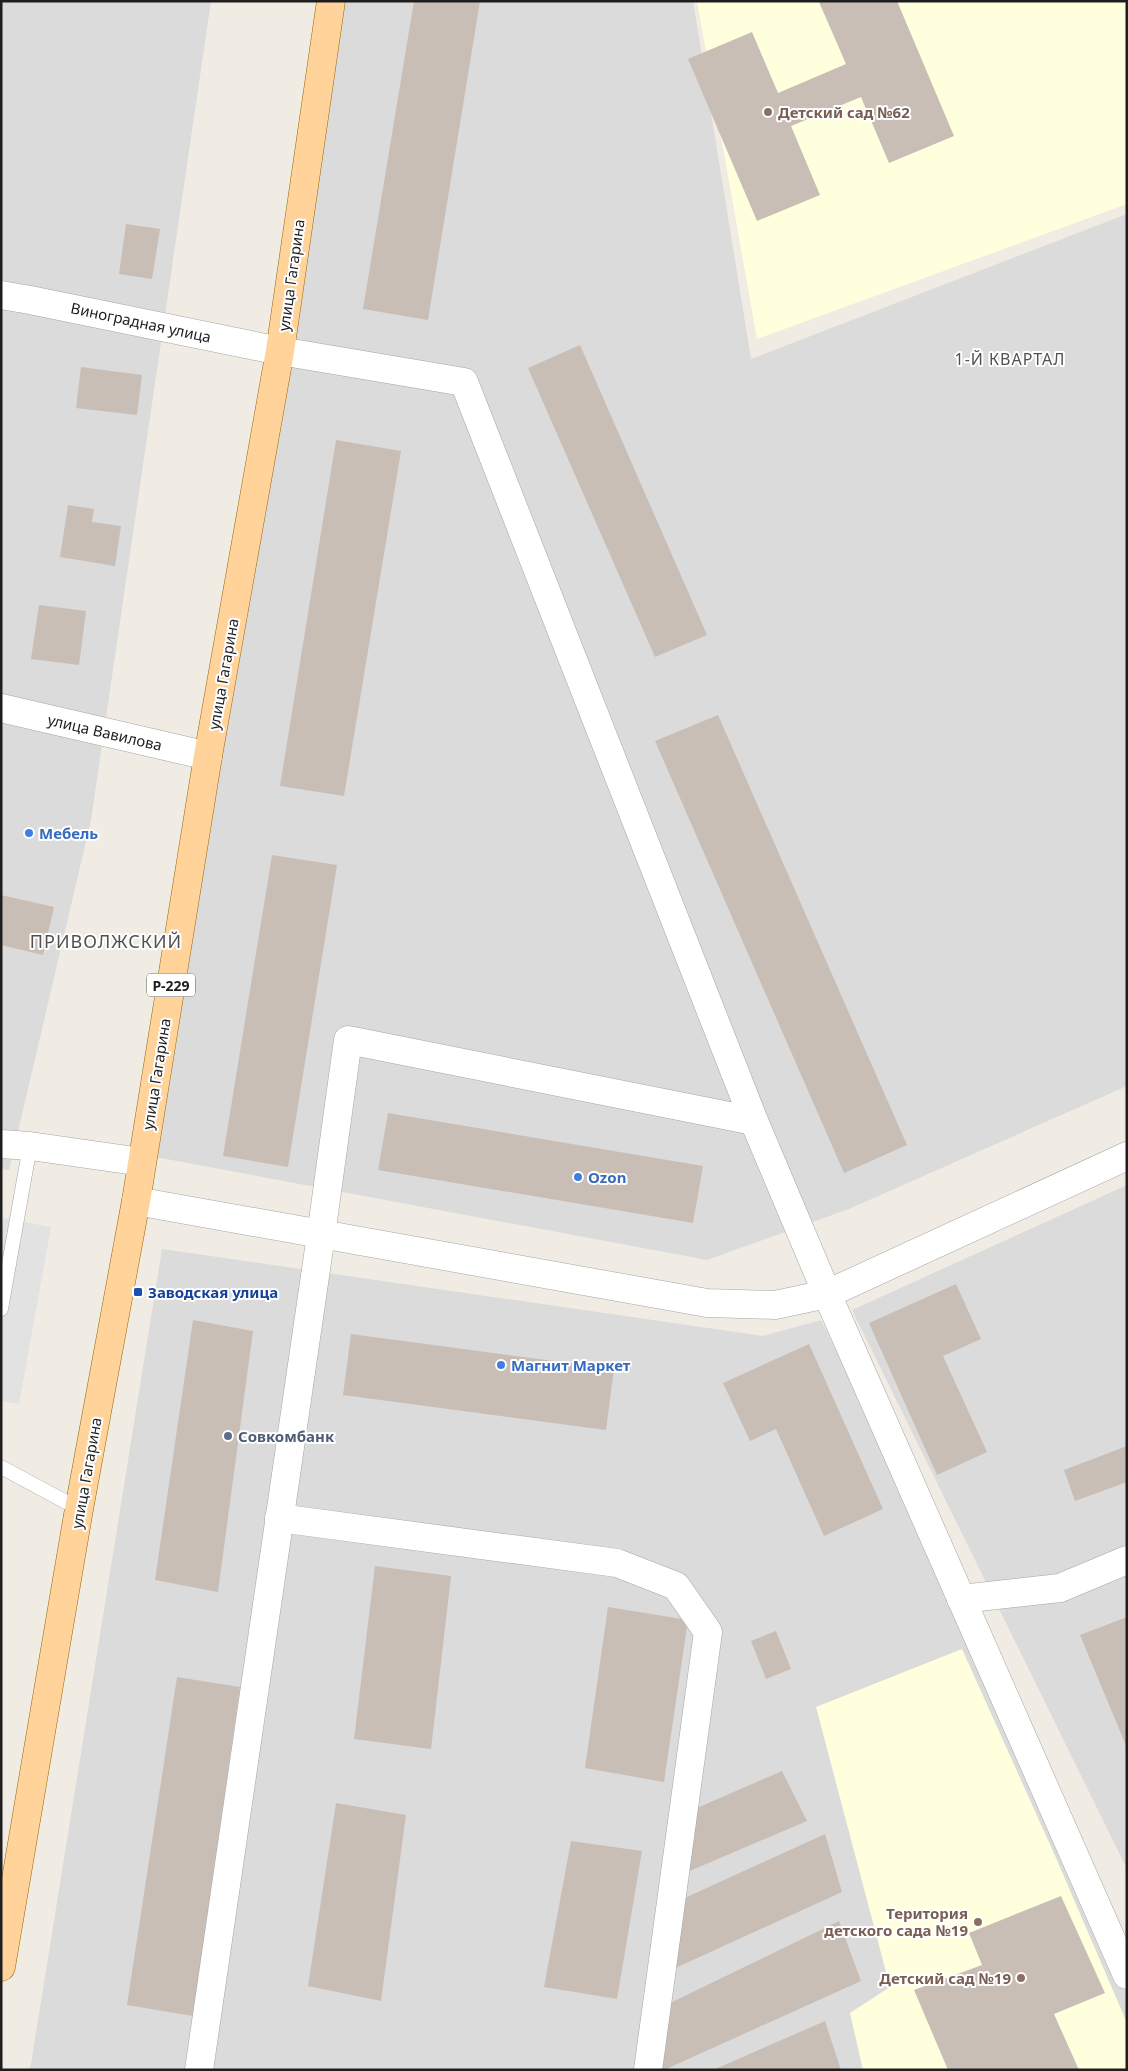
<svg xmlns="http://www.w3.org/2000/svg" width="1128" height="2071" viewBox="0 0 1128 2071" font-family="'Noto Sans',sans-serif">
<style>
.residential{fill:#dcdbdb}
.education{fill:#ffd}
.parking{fill:#e2e2e2}
.building{fill:#c8beb6}
.lines{fill:none;stroke-linecap:round;stroke-linejoin:round}
.lane-casing{stroke:#a5a5a5;stroke-width:15}
.street-casing{stroke:#a5a5a5;stroke-width:29}
.primary-casing{stroke:#986600;stroke-width:29}
.lane{stroke:#fff;stroke-width:14}
.street{stroke:#fff;stroke-width:28}
.primary{stroke:#ffd399;stroke-width:28}
.education-dot{fill:#8d6e63;stroke:#fff;stroke-width:2}
.shop-dot{fill:#3f7fe0;stroke:#fff;stroke-width:2}
.transit-dot{fill:#1a4fb4;stroke:#fff;stroke-width:2}
.service-dot{fill:#5c6f8a;stroke:#fff;stroke-width:2}
.labels{text-anchor:middle;dominant-baseline:central;stroke-width:4;stroke-linejoin:round;paint-order:stroke}
.shield{fill:#fff;stroke:#626262;stroke-width:1}
.shield-label{font-size:14px;font-weight:bold;fill:#1e1e1e}
.education-label{font-size:15px;font-weight:bold;fill:#785e54;stroke:#fff;text-anchor:end}
.street-label{font-size:15px;fill:#1e1e1e;stroke:#fff}
.shop-label{font-size:15px;font-weight:bold;fill:#366cbe;stroke:#fff;text-anchor:start}
.transit-label{font-size:15px;font-weight:bold;fill:#164399;stroke:#fff;text-anchor:start}
.service-label{font-size:15px;font-weight:bold;fill:#4e5e75;stroke:#fff;text-anchor:start}
.neighbourhood-label{font-size:16px;letter-spacing:1px;fill:#515151;stroke:#fff}
.quarter-label{font-size:18px;letter-spacing:1px;fill:#515151;stroke:#fff}
</style>
<rect width="100%" height="100%" fill="#f0ebe3"/>
<g class="residential">
<polygon points="1,1 211,1 91,820 9,1170 1,1169"/>
<polygon points="341,1 693,1 751,359 1127,214 1127,1086 849,1209 707,1260 150,1156"/>
<polygon points="1127,1185 1127,1869 852,1310"/>
<polygon points="162,1249 763,1336 821,1320 1127,1946 1127,2070 30,2070"/>
</g>
<g class="education">
<polygon points="697,1 1127,1 1127,204 757,339"/>
<polygon points="962,1649 1056,1858 1127,2023 1127,2070 863,2070 850,2013 890,1987 816,1707"/>
</g>
<polygon class="parking" points="1,1218 51,1227 19,1404 1,1401"/>
<g class="building">
<polygon points="414,1 480,1 428,320 363,309"/>
<polygon points="821,1 897,1 954,136 889,163 861,97 791,126 820,195 757,221 688,59 752,32 778,93 846,64 819,2"/>
<polygon points="126,224 160,229 152,279 119,274"/>
<polygon points="580,345 707,635 655,657 528,368"/>
<polygon points="81,367 142,375 137,415 76,408"/>
<polygon points="336,440 401,451 344,796 280,786"/>
<polygon points="68,505 94,509 92,522 121,526 115,566 60,557"/>
<polygon points="39,605 86,611 79,665 31,659"/>
<polygon points="718,715 907,1145 844,1173 655,741"/>
<polygon points="272,855 337,865 288,1167 223,1156"/>
<polygon points="1,895 54,907 43,955 1,945"/>
<polygon points="388,1113 703,1166 693,1223 378,1170"/>
<polygon points="956,1284 981,1339 943,1356 987,1452 937,1475 869,1323"/>
<polygon points="193,1320 253,1331 218,1592 155,1580"/>
<polygon points="351,1334 614,1369 606,1430 343,1395"/>
<polygon points="809,1344 883,1509 824,1536 776,1429 750,1441 723,1383"/>
<polygon points="1127,1446 1127,1482 1075,1501 1064,1470"/>
<polygon points="375,1566 451,1576 431,1749 354,1739"/>
<polygon points="608,1607 688,1620 664,1782 585,1768"/>
<polygon points="1127,1617 1127,1748 1080,1635"/>
<polygon points="776,1631 791,1669 766,1679 751,1641"/>
<polygon points="177,1677 240,1687 193,2016 127,2005"/>
<polygon points="782,1771 807,1821 678,1876 688,1812"/>
<polygon points="336,1803 406,1815 381,2001 308,1986"/>
<polygon points="825,1834 842,1892 669,1971 676,1902"/>
<polygon points="571,1841 642,1851 617,1999 544,1987"/>
<polygon points="1061,1896 1105,1993 1054,2014 1079,2070 948,2070 914,1990 982,1965 969,1933"/>
<polygon points="839,1921 861,1981 664,2070 656,2070 666,2005"/>
<polygon points="825,2021 841,2070 713,2070"/>
</g>
<g class="lines">
<defs>
<g id="lane">
<polyline points="1,1309 30,1146"/>
<polyline points="1,1467 79,1509"/>
</g>
<g id="street">
<polyline points="1,295 30,300 280,351 464,382 754,1121 827,1294 1127,1975"/>
<polyline points="1,708 208,756"/>
<polyline points="1,1144 30,1146 142,1162"/>
<polyline points="136,1201 707,1303 775,1305 827,1294 1127,1156"/>
<polyline points="279,1518 617,1563 676,1586 708,1632 648,2070"/>
<polyline points="961,1599 1060,1588 1127,1560"/>
<polyline points="199,2070 321,1235 348,1040 754,1121"/>
</g>
<polyline id="primary" points="1,1967 79,1509 136,1201 208,756 280,351 331,1"/>
</defs>
<use href="#lane" class="lane-casing"/>
<use href="#street" class="street-casing"/>
<use href="#primary" class="primary-casing"/>
<use href="#lane" class="lane"/>
<use href="#street" class="street"/>
<use href="#primary" class="primary"/>
</g>
<g class="education-dot">
<circle cx="768" cy="112" r="5"/>
<circle cx="978" cy="1922" r="5"/>
<circle cx="1021" cy="1978" r="5"/>
</g>
<g class="shop-dot">
<circle cx="29" cy="833" r="5"/>
<circle cx="578" cy="1177" r="5"/>
<circle cx="501" cy="1365" r="5"/>
</g>
<rect class="transit-dot" x="133" y="1287" width="10" height="10" rx="2.5"/>
<circle class="service-dot" cx="228" cy="1436" r="5"/>
<g class="labels">
<rect class="shield" x="147" y="973.5" width="48" height="23" rx="4"/>
<g class="shield-label">
<text x="171" y="985">Р-229</text>
</g>
<g class="education-label">
<text x="778" y="112" text-anchor="start">Детский сад №62</text>
<text x="968" y="1913">Територия<tspan x="968" dy="17">детского сада №19</tspan></text>
<text x="1011" y="1978">Детский сад №19</text>
</g>
<g class="street-label">
<text transform="translate(291 275) rotate(-82)">улица Гагарина</text>
<text transform="translate(141 322) rotate(12)">Виноградная улица</text>
<text transform="translate(223 674) rotate(-80)">улица Гагарина</text>
<text transform="translate(105 732) rotate(13)">улица Вавилова</text>
<text transform="translate(156 1074) rotate(-81)">улица Гагарина</text>
<text transform="translate(86 1473) rotate(-80)">улица Гагарина</text>
</g>
<g class="shop-label">
<text x="39" y="833">Мебель</text>
<text x="588" y="1177">Ozon</text>
<text x="511" y="1365">Магнит Маркет</text>
</g>
<g class="transit-label">
<text x="148" y="1292">Заводская улица</text>
</g>
<g class="service-label">
<text x="238" y="1436">Совкомбанк</text>
</g>
<g class="neighbourhood-label">
<text x="1010" y="359">1-Й КВАРТАЛ</text>
</g>
<g class="quarter-label">
<text x="106" y="941">ПРИВОЛЖСКИЙ</text>
</g>
</g>
<rect width="1128" height="2071" fill="none" stroke="#1e1e1e" stroke-width="5"/>
</svg>
